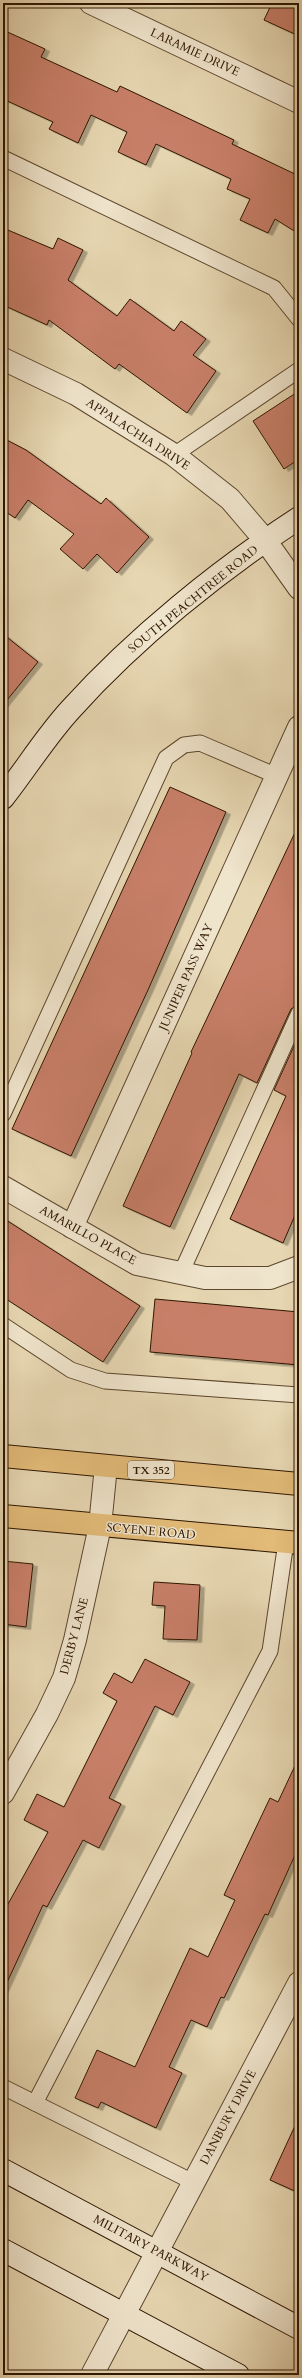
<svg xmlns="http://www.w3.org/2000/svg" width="302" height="2378" viewBox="0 0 302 2378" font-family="Cardo,serif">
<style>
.building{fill:#c87f69;stroke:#2e1600;filter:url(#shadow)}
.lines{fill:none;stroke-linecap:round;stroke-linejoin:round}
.service-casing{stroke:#5c462c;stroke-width:17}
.minor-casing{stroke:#5c462c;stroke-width:24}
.secondary-casing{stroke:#2e1600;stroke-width:24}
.primary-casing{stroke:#2e1600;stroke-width:24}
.service{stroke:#efe4cc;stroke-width:15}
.minor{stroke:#efe4cc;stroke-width:22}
.secondary{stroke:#efe4cc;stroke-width:22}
.primary{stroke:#e3bb78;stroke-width:22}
.labels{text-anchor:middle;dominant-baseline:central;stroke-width:3;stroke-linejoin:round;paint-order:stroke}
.shield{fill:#efe4cc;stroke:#68543d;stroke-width:1}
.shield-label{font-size:11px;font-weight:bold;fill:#2e1600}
.street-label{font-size:12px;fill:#2e1600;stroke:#efe4cc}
</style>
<defs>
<filter id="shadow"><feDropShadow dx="4.5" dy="2.5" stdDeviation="0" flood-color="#0004"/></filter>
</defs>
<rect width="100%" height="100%" fill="#e6d6b1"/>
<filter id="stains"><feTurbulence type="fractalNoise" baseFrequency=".005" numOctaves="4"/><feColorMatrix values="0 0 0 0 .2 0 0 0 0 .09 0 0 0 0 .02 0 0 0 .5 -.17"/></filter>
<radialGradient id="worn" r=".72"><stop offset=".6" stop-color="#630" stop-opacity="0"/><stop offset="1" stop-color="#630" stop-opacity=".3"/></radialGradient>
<g class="building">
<polygon points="272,3 299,3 299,36 264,20"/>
<polygon points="3,30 45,49 41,57 117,92 120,86 234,140 232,144 299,176 299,234 275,219 268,233 240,220 250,199 227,189 231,179 156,144 146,165 118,152 127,132 91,115 78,143 49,129 53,122 3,99"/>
<polygon points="3,228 53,249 58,238 83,250 68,280 117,316 130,299 174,331 181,321 206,339 193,355 216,371 187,413 119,364 115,369 49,320 47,325 3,305"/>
<polygon points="299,391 299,459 284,469 253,421"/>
<polygon points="3,438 26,450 101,504 106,498 149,537 117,573 97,554 83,569 60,549 74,534 28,500 15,518 3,510"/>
<polygon points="3,634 38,662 3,705"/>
<polygon points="170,787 226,812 148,990 71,1156 12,1129"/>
<polygon points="299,824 299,1004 291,1009 257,1083 239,1074 170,1227 123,1206 192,1053 191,1052"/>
<polygon points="299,1035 299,1206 283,1243 230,1219 286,1096 274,1090"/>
<polygon points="3,1218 140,1306 103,1362 3,1297"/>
<polygon points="155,1299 299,1312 299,1365 150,1352"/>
<polygon points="3,1561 33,1564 26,1627 3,1624"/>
<polygon points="154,1582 200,1585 197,1640 163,1639 165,1606 152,1605"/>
<polygon points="145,1659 190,1682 173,1715 155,1706 109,1798 121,1804 99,1848 83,1840 47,1907 43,1905 3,1991 3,1913 48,1832 24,1820 37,1794 64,1807 117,1701 103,1693 114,1673 132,1683"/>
<polygon points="299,1757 299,1846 268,1915 265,1914 224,1998 221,1997 207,2027 191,2020 169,2067 182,2073 156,2128 101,2102 98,2108 75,2098 97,2050 135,2067 190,1948 208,1957 235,1900 224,1895 270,1798 278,1802"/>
<polygon points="299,2117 299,2193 270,2180"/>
</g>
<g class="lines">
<defs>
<g id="service">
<polyline points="3,158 274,288 299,319"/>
<polyline points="174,455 299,370"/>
<polyline points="3,1114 166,758 184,745 200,743 277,776"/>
<polyline points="181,1273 299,1013"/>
<polyline points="3,1325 71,1370 105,1381 299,1395"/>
<polyline points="3,2087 193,2182"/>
<polyline points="35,2103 270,1651 286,1542"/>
</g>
<g id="minor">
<polyline points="91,3 299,102"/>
<polyline points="3,359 76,394 174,455 230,499 265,540 299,588"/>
<polyline points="3,1187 137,1264 205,1278 270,1278 299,1267"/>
<polyline points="72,1227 299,727"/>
<polyline points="3,1793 47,1714 64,1678 75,1640 100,1526 106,1466"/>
<polyline points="92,2375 299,1983"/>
</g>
<g id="secondary">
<path d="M 3,798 C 26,769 46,736 71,709 C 135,638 219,570 299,518"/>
<polyline points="3,2170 299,2328"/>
<polyline points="3,2250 238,2375"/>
</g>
<g id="primary">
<polyline points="3,1456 299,1484"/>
<polyline points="3,1516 299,1543"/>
</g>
</defs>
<use href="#service" class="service-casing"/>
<use href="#minor" class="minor-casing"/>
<use href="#secondary" class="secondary-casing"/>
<use href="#primary" class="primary-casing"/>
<use href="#service" class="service"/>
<use href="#minor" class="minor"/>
<use href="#secondary" class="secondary"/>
<use href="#primary" class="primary"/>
</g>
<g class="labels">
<rect class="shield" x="128" y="1461" width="46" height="18" rx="3"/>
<g class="shield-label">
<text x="151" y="1470">TX 352</text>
</g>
<g class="street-label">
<text transform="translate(195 52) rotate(25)">LARAMIE DRIVE</text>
<text transform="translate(138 434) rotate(33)">APPALACHIA DRIVE</text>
<text transform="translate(193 599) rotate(-39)">SOUTH PEACHTREE ROAD</text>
<text transform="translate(186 977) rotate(-66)">JUNIPER PASS WAY</text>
<text transform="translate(88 1235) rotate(29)">AMARILLO PLACE</text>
<text transform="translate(151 1531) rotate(5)">SCYENE ROAD</text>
<text transform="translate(74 1636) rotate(-75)">DERBY LANE</text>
<text transform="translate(228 2117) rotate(-62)">DANBURY DRIVE</text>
<text transform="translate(151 2248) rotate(28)">MILITARY PARKWAY</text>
</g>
</g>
<rect width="302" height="2378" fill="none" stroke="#e6d6b1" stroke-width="16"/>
<rect x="4" y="4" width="294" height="2370" fill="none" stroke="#2e1600" stroke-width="2"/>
<rect x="8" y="8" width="286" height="2362" fill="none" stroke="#2e1600"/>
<rect width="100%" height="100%" filter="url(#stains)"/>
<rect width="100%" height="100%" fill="url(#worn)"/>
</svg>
